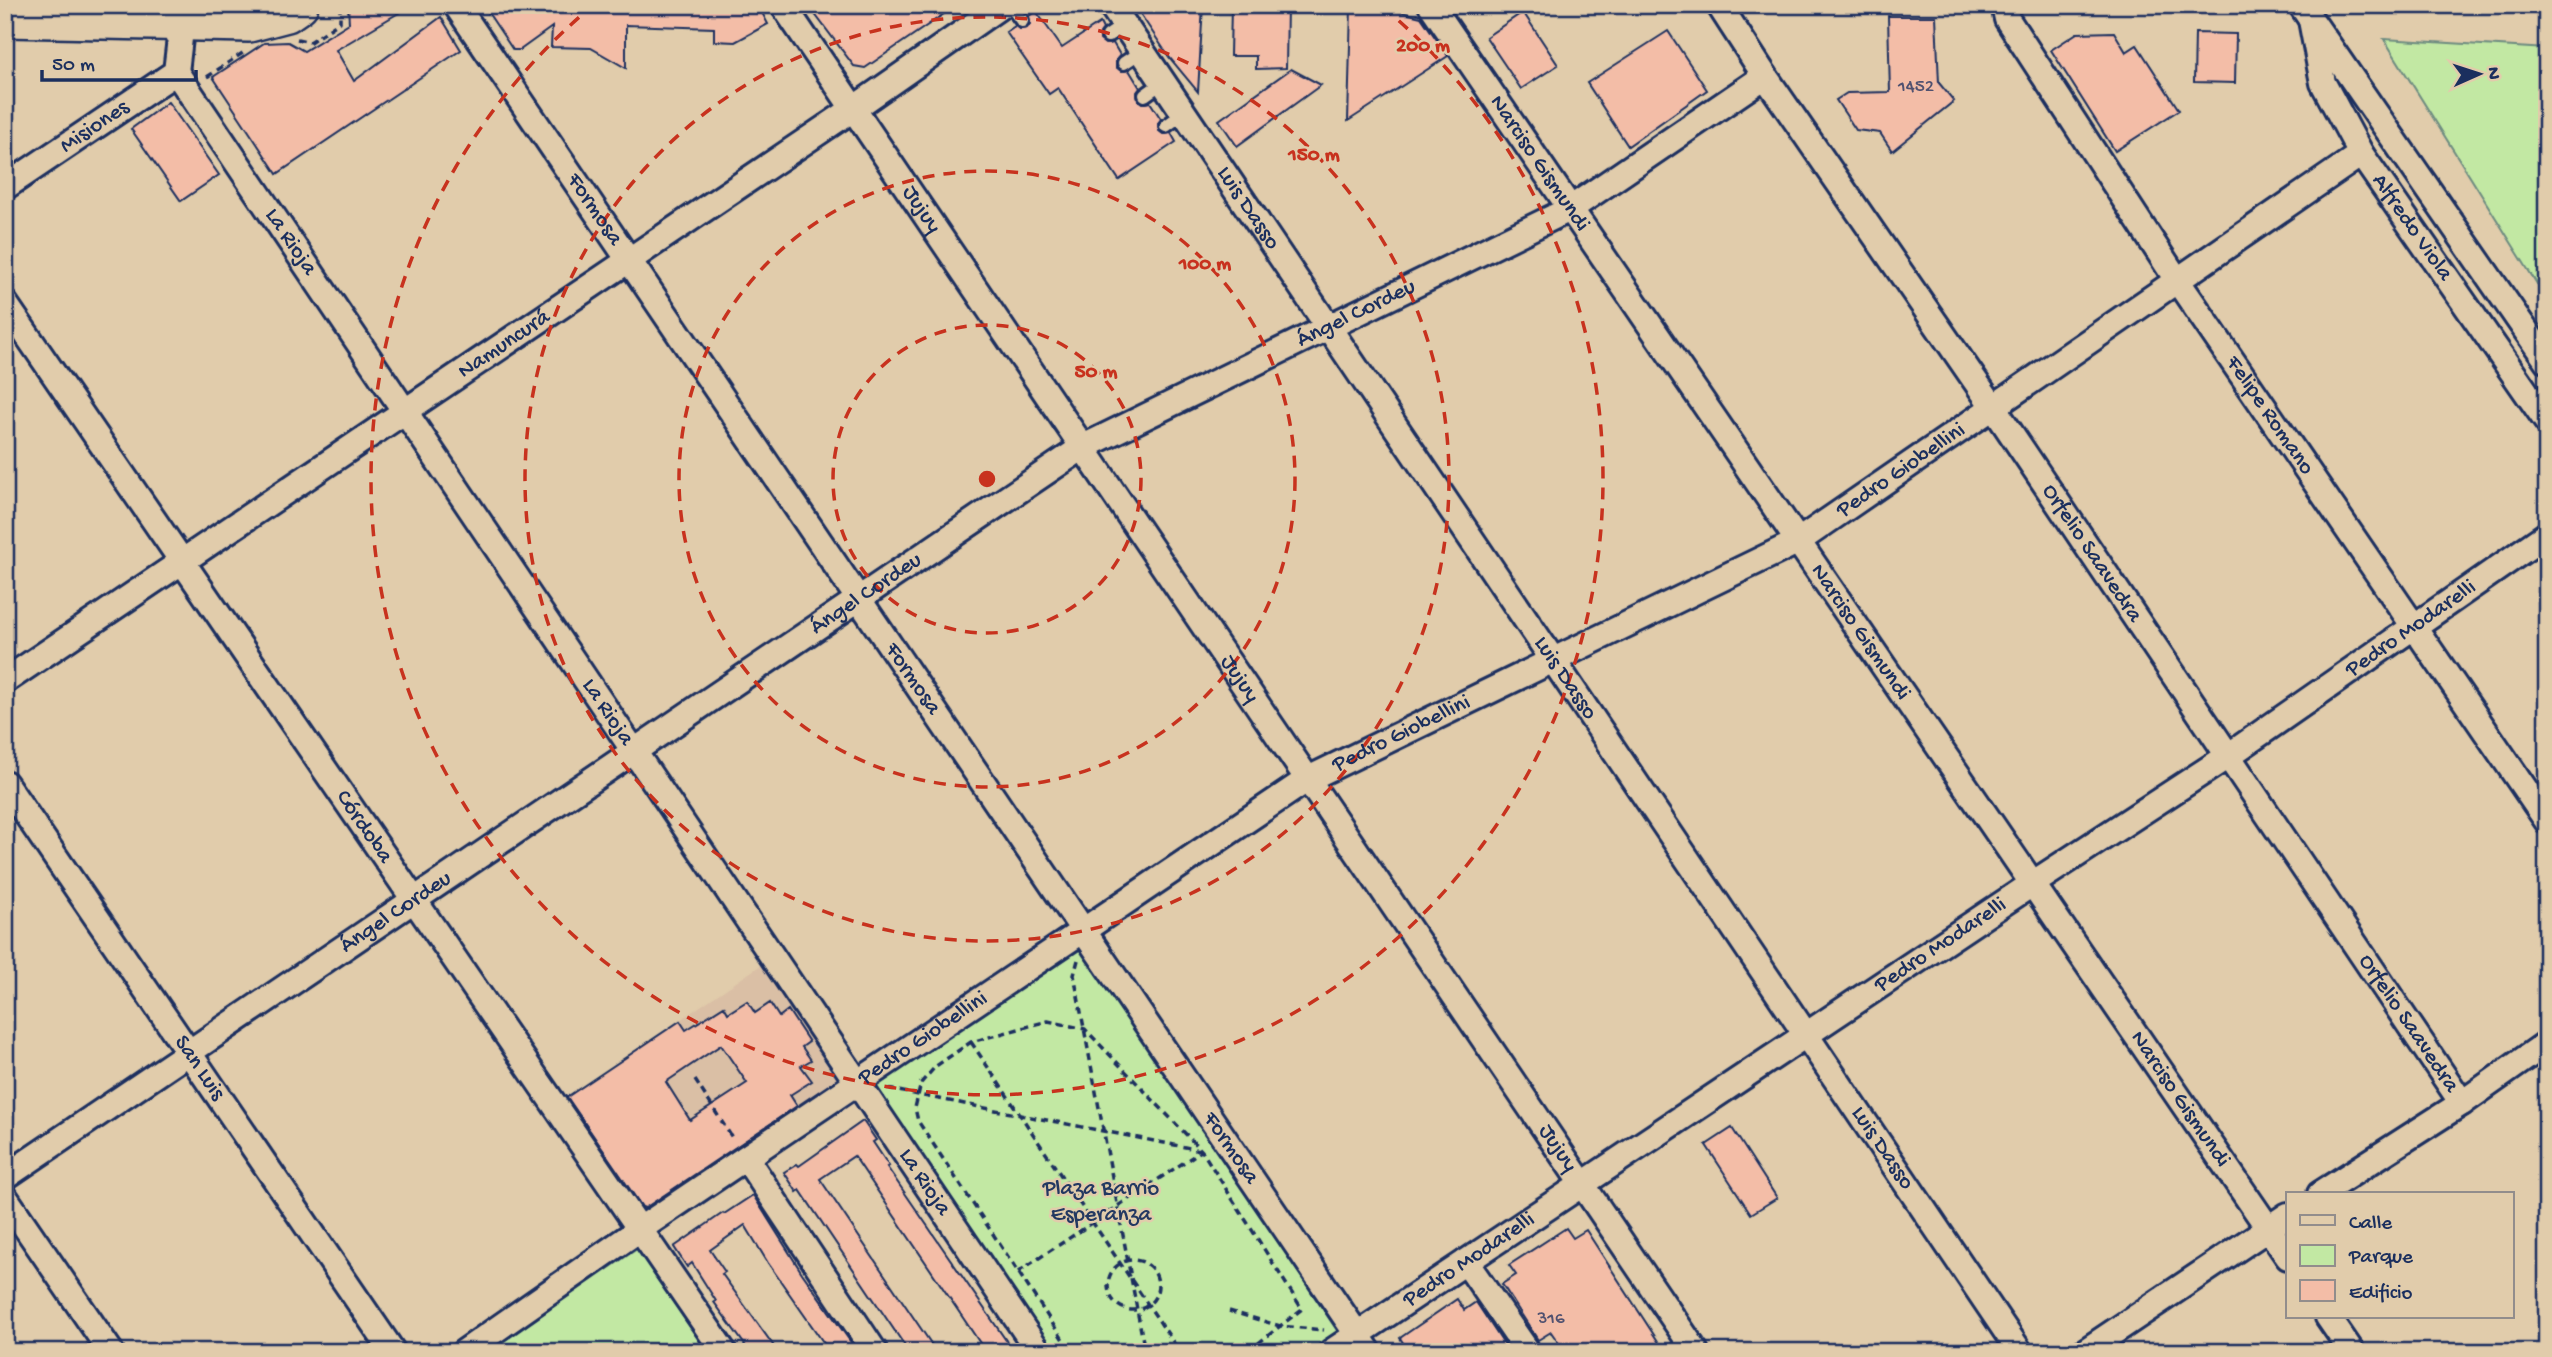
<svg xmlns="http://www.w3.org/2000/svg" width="2552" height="1357" viewBox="0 0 2552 1357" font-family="'Gochi Hand',sans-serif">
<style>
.built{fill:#dabfa5}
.green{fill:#c2e8a3;stroke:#6e8c80;stroke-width:2}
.building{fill:#f3bda7;stroke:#1b2f5e;stroke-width:2;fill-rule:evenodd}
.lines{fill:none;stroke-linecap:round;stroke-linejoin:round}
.lane-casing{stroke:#1b2f5e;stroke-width:18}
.street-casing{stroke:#1b2f5e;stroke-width:30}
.secondary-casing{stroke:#1b2f5e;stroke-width:40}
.path{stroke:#1b2f5e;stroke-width:3.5;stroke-dasharray:7 5;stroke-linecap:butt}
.lane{stroke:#e1ccab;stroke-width:12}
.street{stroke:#e1ccab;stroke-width:24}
.secondary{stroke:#e1ccab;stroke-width:35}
.ring{fill:none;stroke:#c8321e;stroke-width:3.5;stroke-dasharray:12 9}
.labels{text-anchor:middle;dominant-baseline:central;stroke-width:5;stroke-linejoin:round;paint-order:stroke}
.number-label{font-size:19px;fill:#515270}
.street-label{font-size:23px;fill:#1b2f5e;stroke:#e1ccab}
.park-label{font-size:23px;fill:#233861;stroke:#e1ccab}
.centre{fill:#c8321e;stroke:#e1ccab;stroke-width:3.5}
.ring-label{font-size:21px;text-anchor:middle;font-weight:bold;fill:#c8321e;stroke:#e1ccab;stroke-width:5;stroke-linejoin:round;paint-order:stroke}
</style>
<rect width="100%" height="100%" fill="#e1ccab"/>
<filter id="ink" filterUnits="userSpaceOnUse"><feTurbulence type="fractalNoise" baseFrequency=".0143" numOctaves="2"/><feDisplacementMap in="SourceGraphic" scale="14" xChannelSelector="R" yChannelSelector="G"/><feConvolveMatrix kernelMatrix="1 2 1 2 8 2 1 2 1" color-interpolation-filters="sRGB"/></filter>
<g filter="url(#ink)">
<polygon class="built" points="767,961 849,1081 642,1220 562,1100"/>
<g class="green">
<polygon points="2384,39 2547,49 2547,300"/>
<polygon points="1081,946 1338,1332 1309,1352 1051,1352 874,1085"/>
<polygon points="637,1249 707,1352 487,1352"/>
</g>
<g class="building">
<polygon points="348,5 412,5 336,50 354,81 441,17 461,50 277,174 213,77 264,43 288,42 304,51 349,23"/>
<polygon points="483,5 758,5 768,24 735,42 714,41 714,28 626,25 626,68 591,48 551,47 552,27 520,50 513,50"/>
<polygon points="808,5 957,5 865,68 854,66"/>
<polygon points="1147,5 1203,5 1198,92 1169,57 1141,15"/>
<polygon points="1231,5 1287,5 1286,68 1256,69 1256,56 1230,56"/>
<polygon points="1351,7 1385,8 1421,17 1448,56 1348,121"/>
<polygon points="1036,11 1062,48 1100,23 1103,29 1100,33 1100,40 1105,44 1113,43 1120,55 1116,60 1116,67 1121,71 1129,70 1140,88 1137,92 1138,100 1142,103 1150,102 1161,119 1158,123 1159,131 1163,134 1171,133 1176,142 1119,180 1058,88 1049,94 1006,32 1015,26 1019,29 1027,28 1030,24 1029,16"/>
<polygon points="1523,12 1558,65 1521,89 1486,37"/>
<polygon points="1888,16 1936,16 1939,83 1954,101 1892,151 1880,133 1856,130 1836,100 1847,93 1890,92"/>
<polygon points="1668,31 1707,90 1628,146 1587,83"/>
<polygon points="2114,32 2126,52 2137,45 2179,110 2115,151 2051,50 2077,33"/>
<polygon points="2195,33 2236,34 2235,83 2194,82"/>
<polygon points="1291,69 1321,85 1237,146 1219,120"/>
<polygon points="168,102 219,175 181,201 131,129"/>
<path d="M 747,1001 L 755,1013 L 770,1003 L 779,1017 L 788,1010 L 809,1042 L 802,1047 L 811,1060 L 801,1066 L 812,1081 L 790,1095 L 797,1106 L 645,1208 L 642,1207 L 567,1097 L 680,1021 L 686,1030 L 724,1006 L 728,1013 ZM 721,1045 L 747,1083 L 690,1120 L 666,1082 Z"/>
<polygon points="863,1121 876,1140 873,1142 889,1166 887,1167 1014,1352 986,1352 854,1156 820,1179 932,1345 923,1352 909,1352 800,1190 797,1192 784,1172 797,1164 799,1166"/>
<polygon points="1732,1128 1777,1198 1751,1214 1706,1145"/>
<polygon points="753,1195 802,1273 852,1344 841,1352 830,1352 768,1263 745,1225 710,1250 725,1272 722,1274 778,1352 750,1352 714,1302 716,1301 692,1263 687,1267 674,1247 723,1213 724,1214"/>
<polygon points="1566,1228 1573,1238 1586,1230 1665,1352 1565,1352 1551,1332 1538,1340 1502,1284 1516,1275 1509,1265"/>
<polygon points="1457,1299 1464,1310 1476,1302 1509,1352 1409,1352 1400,1338"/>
</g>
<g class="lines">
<defs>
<g id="lane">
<polyline points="1010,5 1022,21"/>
<polyline points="1108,36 1124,25"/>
<polyline points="1124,63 1142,51"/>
<polyline points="1145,95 1163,82"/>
<polyline points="1166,126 1184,113"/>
</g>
<g id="street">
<path id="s1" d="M 456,5 L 1369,1352"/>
<path id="s2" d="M 783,5 L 1696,1352"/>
<path id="s3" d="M 1111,5 L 2020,1352"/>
<path id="s4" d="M 1431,5 L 2288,1257"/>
<path id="s5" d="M 1719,5 L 1765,76 L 1994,408 L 2462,1103"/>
<path id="s6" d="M 2004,5 L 2007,19 L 2177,280 L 2547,821"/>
<polyline points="2301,5 2547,361"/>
<path id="s7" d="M 2311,20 L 2323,83 L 2361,154 L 2547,422"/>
<path id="s8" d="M 176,72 L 1039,1352"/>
<path id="s9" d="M 5,187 L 176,72 L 182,21"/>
<path id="s10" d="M 5,303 L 724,1352"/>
<path id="s11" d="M 5,681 L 853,109 L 1002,5"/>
<path id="s12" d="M 5,783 L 393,1352"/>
<polyline points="746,1158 875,1352"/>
<path id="s13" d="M 5,1177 L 1083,447 L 1570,209 L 1765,76"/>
<polyline points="2320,1194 2462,1103 2547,1043"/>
<polyline points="5,1197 111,1352"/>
<polyline points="1466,1262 1528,1352"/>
<polyline points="2328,1317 2352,1352"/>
<path id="s14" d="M 464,1352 L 640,1229 L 1308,779 L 1797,542 L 2361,154"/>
<path id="s15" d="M 1331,1352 L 2032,884 L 2228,756 L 2547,534"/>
<polyline points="2084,1352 2288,1215"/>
</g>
<polyline id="secondary" points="5,19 249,24 287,14 300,5"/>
</defs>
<use href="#lane" class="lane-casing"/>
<use href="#street" class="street-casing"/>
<use href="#secondary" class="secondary-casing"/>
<g class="path">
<polyline points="297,39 310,42 340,22 340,5"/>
<polyline points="207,77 244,52"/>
<polyline points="1078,960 1074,975 1145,1352"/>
<polyline points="971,1042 1180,1352"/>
<polyline points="695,1080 733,1139"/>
<polyline points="888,1089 1200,1150"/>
<circle cx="1133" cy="1285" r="25"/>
<polyline points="1018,1272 1201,1151"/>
<polyline points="1229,1311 1280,1326 1324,1330"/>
<polyline points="1082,1352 1066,1344 918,1121 915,1108 921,1083 936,1066 971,1042 1048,1021 1085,1029 1202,1151 1302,1309 1247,1352"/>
</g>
<use href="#lane" class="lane"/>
<use href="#street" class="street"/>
<use href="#secondary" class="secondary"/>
</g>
</g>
<g class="ring">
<circle cx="987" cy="479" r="154"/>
<circle cx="987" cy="479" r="308"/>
<circle cx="987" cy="479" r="462"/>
<path d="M1383 7A616 616 0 1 1 591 7"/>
</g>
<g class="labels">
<g class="number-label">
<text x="1916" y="87">1452</text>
<text x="1551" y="1319">316</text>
</g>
<g class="street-label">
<text stroke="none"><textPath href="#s9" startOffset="108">Misiones</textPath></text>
<text stroke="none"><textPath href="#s4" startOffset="192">Narciso Gismundi</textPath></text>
<text stroke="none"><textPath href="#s3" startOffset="245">Luis Dasso</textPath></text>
<text stroke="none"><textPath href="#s1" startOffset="247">Formosa</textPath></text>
<text stroke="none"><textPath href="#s2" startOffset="247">Jujuy</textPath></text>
<text stroke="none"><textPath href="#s7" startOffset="234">Alfredo Viola</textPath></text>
<text stroke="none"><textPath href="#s8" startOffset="205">La Rioja</textPath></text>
<text stroke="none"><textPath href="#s13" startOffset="1606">Ángel Cordeu</textPath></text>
<text stroke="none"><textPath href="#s11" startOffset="602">Namuncurá</textPath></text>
<text stroke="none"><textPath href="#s6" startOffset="490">Felipe Romano</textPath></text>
<text stroke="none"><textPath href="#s14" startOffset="1690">Pedro Giobellini</textPath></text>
<text stroke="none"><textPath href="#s5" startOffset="663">Orfelio Saavedra</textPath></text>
<text stroke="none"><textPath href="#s13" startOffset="1040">Ángel Cordeu</textPath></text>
<text stroke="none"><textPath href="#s15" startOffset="1300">Pedro Modarelli</textPath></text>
<text stroke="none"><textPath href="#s4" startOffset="760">Narciso Gismundi</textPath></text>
<text stroke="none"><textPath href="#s3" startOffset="812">Luis Dasso</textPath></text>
<text stroke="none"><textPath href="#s1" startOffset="814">Formosa</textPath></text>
<text stroke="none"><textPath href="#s2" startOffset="814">Jujuy</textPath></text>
<text stroke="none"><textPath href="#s8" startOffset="772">La Rioja</textPath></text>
<text stroke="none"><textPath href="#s14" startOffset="1124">Pedro Giobellini</textPath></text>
<text stroke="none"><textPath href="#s10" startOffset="635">Córdoba</textPath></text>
<text stroke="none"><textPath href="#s13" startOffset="472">Ángel Cordeu</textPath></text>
<text stroke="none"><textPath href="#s15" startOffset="733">Pedro Modarelli</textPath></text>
<text stroke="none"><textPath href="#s5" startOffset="1230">Orfelio Saavedra</textPath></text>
<text stroke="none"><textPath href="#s14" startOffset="556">Pedro Giobellini</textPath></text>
<text stroke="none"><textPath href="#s12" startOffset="345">San Luis</textPath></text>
<text stroke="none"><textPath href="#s4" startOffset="1326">Narciso Gismundi</textPath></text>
<text stroke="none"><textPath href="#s1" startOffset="1381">Formosa</textPath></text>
<text stroke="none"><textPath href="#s2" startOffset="1381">Jujuy</textPath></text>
<text stroke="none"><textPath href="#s3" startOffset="1379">Luis Dasso</textPath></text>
<text stroke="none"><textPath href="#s8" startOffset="1339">La Rioja</textPath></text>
<text stroke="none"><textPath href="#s15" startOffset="166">Pedro Modarelli</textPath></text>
</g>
<g class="park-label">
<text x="1101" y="1189">Plaza Barrio<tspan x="1101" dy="26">Esperanza</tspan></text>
</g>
</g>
<circle cx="987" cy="479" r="10" class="centre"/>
<g class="ring-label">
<text x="1423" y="51">200 m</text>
<text x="1314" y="160">150 m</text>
<text x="1205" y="269">100 m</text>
<text x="1096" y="377">50 m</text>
</g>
<rect width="2552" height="1357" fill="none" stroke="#e1ccab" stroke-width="28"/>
<rect x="14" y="14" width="2524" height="1329" fill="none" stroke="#1b2f5e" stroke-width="2.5" filter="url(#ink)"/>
<rect x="2286" y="1192" width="228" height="126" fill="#e1ccab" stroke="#928d8c" stroke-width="2"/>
<rect x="2300" y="1215" width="35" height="10" fill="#e1ccab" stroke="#928d8c" stroke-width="2"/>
<text x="2349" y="1228" font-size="21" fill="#1b2f5e">Calle</text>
<rect x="2300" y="1245" width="35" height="21" fill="#c2e8a3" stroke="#928d8c" stroke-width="2"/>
<text x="2349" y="1262" font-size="21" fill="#1b2f5e">Parque</text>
<rect x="2300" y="1280" width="35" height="21" fill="#f3bda7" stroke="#928d8c" stroke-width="2"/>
<text x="2349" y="1298" font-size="21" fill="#1b2f5e">Edificio</text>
<g transform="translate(2479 74) rotate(87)" stroke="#e1ccab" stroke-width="5" paint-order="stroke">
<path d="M0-5L12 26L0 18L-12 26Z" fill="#1b2f5e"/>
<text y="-10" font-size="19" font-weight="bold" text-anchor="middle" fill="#1b2f5e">N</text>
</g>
<path d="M42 70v10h154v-10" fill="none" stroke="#1b2f5e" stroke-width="3.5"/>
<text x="52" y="70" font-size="21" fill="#1b2f5e" stroke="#e1ccab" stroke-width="5" paint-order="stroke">50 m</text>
</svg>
